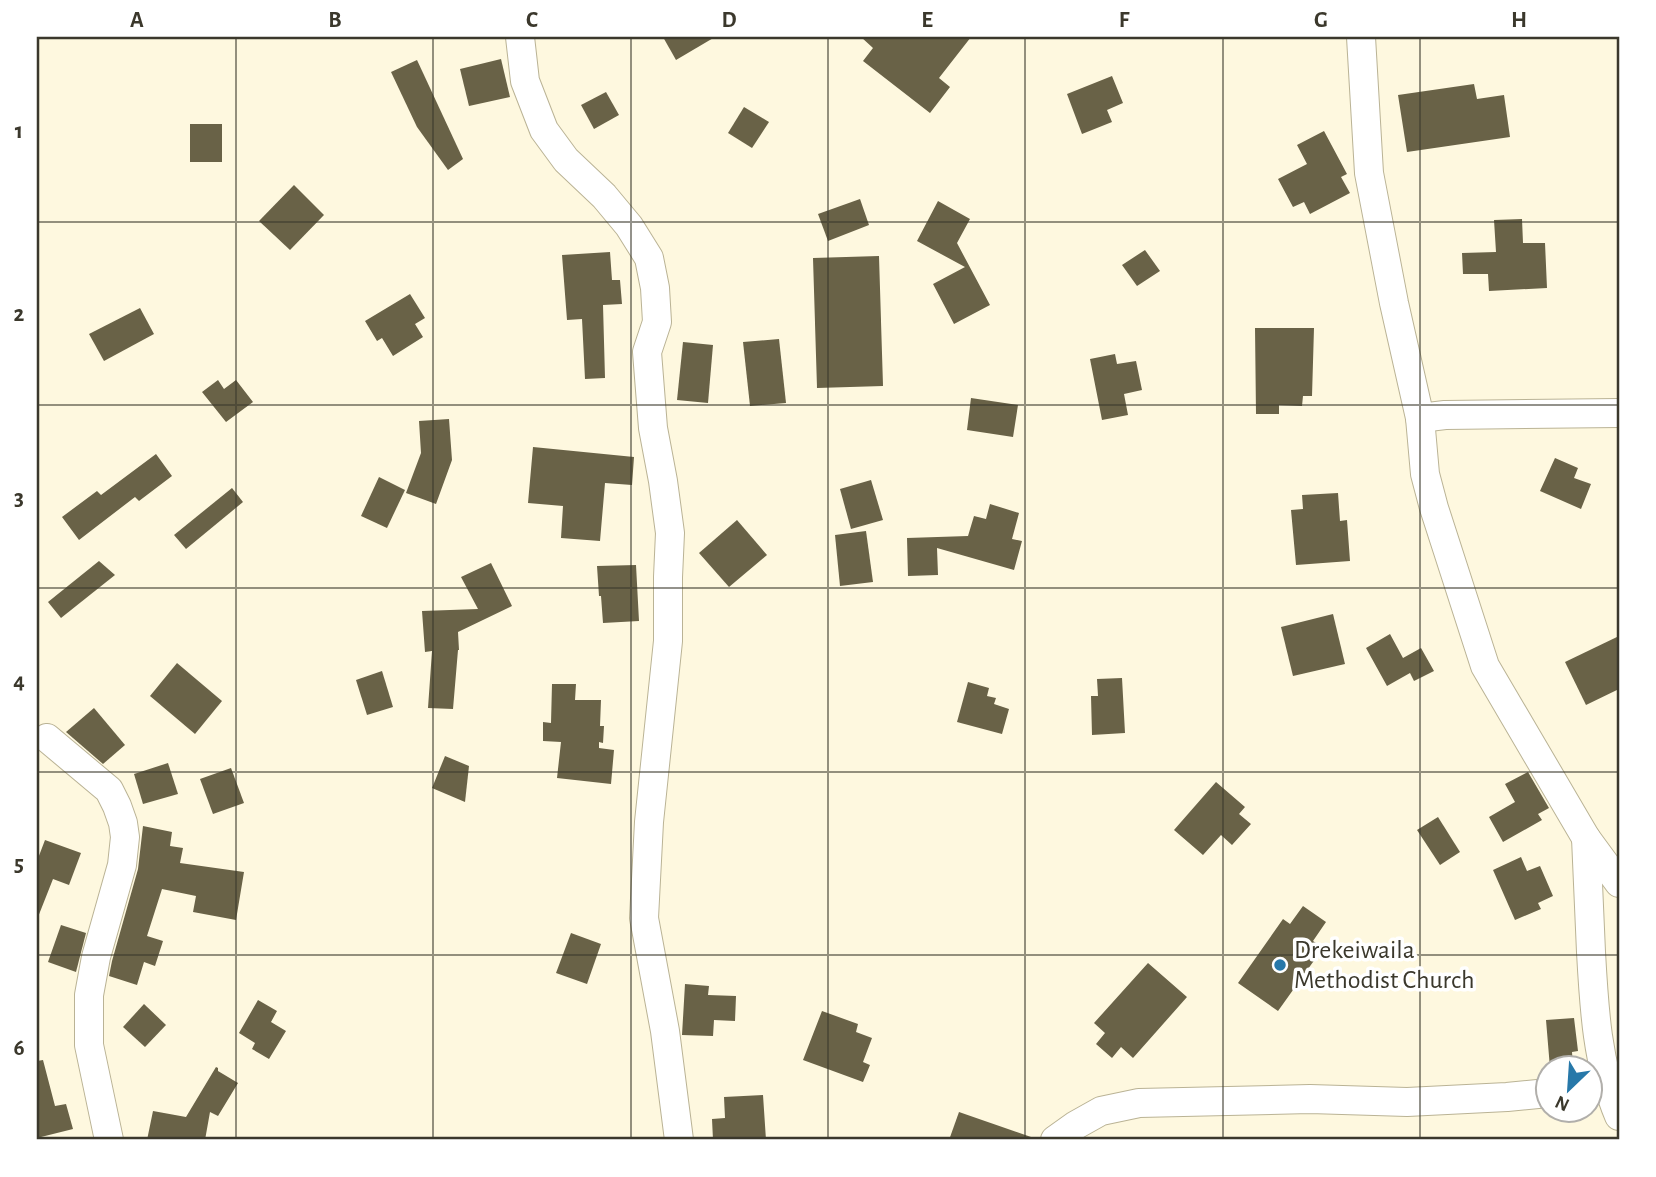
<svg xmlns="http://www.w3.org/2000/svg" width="1656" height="1177" viewBox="0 0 1656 1177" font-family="'Alegreya Sans',sans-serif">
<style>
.building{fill:#696247}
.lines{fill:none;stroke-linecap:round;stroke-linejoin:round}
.minor-casing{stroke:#bab395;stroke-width:30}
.minor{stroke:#fff;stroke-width:28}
.grid{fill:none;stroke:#3b382c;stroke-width:2;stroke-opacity:0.55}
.poi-dot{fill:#2778a9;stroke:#fff;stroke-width:2.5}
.labels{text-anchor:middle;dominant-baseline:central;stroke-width:7;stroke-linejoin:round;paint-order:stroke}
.poi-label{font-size:26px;fill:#3b382c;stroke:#fff;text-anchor:start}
.neatline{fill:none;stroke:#3b382c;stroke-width:2.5}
.grid-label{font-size:23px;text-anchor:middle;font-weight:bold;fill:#3b382c}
</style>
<rect width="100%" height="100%" fill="#fef8df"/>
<g class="building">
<polygon points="663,37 715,37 676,60"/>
<polygon points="861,37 971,37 939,78 950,87 930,113 863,61 873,48"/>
<polygon points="501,59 510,97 469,106 460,69"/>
<polygon points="417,60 463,159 448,170 417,127 391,72"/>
<polygon points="1112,76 1123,103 1107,110 1112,122 1082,134 1067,94"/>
<polygon points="1474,84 1477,99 1504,95 1510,137 1407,152 1398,95"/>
<polygon points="606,92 619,115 594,129 581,105"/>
<polygon points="744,107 769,122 752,148 728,133"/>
<rect x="190" y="124" width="32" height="38"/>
<polygon points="1324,131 1347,174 1341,177 1350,193 1310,214 1304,202 1293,207 1278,179 1307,164 1297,145"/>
<polygon points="294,185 324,215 290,250 259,221"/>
<polygon points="860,199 869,225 828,241 818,214"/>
<polygon points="938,201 970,219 957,243 990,305 954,324 933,284 965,267 917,241"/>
<polygon points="1522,219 1523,243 1545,243 1547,288 1489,291 1488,274 1463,274 1462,253 1496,252 1494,220"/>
<polygon points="1145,250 1160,271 1137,286 1122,265"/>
<polygon points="610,252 612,280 620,280 622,304 603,305 605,378 585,379 582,319 567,320 562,255"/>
<polygon points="879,256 883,386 817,388 813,258"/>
<polygon points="410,294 425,318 415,324 423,337 393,356 382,338 377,341 365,321"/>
<polygon points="140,308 154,334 104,361 89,334"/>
<polygon points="1255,328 1314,328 1312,396 1303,396 1302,406 1279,405 1279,414 1256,414"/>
<polygon points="779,339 786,403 750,406 743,342"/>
<polygon points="683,342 713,345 708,403 677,400"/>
<polygon points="1115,354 1117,364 1136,361 1142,390 1124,394 1128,415 1102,420 1090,359"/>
<polygon points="218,380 224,389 236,380 253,402 226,422 202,392"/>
<polygon points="971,398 1018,405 1013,437 967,430"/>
<polygon points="449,419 452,460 436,504 406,493 421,453 419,421"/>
<polygon points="533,447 634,457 632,485 605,483 600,541 561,538 563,506 528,503"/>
<polygon points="156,454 172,476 139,501 135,497 79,540 62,517 97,491 101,495"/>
<polygon points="1555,458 1578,468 1574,478 1591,484 1581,509 1540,491"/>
<polygon points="379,477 405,490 387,528 361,516"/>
<polygon points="871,480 883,520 851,529 840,489"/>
<polygon points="232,488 243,502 186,549 174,535"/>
<polygon points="1338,493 1340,521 1347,520 1350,561 1296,565 1291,510 1303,509 1302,495"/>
<polygon points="990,504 1019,513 1012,539 1022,541 1014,570 937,548 938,575 908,576 907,538 968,536 974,516 986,519"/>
<polygon points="737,520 767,555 729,587 699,553"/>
<polygon points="866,531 873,582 840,586 835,535"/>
<polygon points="99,561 115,575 61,618 48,602"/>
<polygon points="491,563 512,606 458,632 459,650 458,650 453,709 428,708 432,651 425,652 422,611 478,609 461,577"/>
<polygon points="636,565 639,621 603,623 601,596 599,596 597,566"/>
<polygon points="1333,614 1345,664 1293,676 1281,627"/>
<polygon points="1390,634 1403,658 1421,648 1434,671 1414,681 1410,673 1387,686 1366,648"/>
<polygon points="1619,636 1619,689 1586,705 1565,662"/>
<polygon points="177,663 222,701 195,734 150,696"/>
<polygon points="382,671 393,707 367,715 356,680"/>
<polygon points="1122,678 1125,733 1092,735 1091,696 1098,696 1097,679"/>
<polygon points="968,682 989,688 987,696 996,698 994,704 1009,709 1002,734 957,722"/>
<polygon points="552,684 576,684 575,700 601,700 600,726 604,726 603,743 599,742 599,748 614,750 611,784 557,778 561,742 543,741 543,722 551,723"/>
<polygon points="94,708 125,745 103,764 66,732"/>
<polygon points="445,756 469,766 465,802 432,788"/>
<polygon points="168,763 178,794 143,804 134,774"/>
<polygon points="231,768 244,803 213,814 200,779"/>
<polygon points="1528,772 1549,808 1538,814 1542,820 1503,842 1489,817 1515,802 1505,784"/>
<polygon points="1216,782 1245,807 1239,814 1251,824 1232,845 1221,835 1203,855 1174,830"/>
<polygon points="1438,817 1460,852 1440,865 1417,830"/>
<polygon points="143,826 172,832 170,846 183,848 180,863 244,872 236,920 193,912 196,896 162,889 147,936 163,941 155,966 144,962 137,985 109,976 112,961 138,869"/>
<polygon points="45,840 81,853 69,885 53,879 38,917 37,917 37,861"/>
<polygon points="1521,857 1527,871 1540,866 1553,896 1538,903 1541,909 1515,920 1493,870"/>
<polygon points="1303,906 1326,922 1313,941 1323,948 1278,1011 1238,983 1283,919 1290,924"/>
<polygon points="61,925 86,933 76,972 48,962"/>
<polygon points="571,933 601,944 587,984 556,973"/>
<polygon points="1148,963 1187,997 1133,1058 1121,1047 1112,1058 1096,1044 1105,1033 1094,1023"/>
<polygon points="685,984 709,986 708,995 736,996 735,1021 714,1020 713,1036 682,1035"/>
<polygon points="258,1000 277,1011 271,1022 286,1031 269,1059 252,1049 255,1043 239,1033"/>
<polygon points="144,1004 166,1025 145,1047 123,1027"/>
<polygon points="822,1011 858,1024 856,1032 872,1038 863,1062 870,1065 863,1082 803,1060"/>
<polygon points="1574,1018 1578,1051 1572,1052 1573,1067 1550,1068 1546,1020"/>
<polygon points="43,1060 55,1106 66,1104 73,1129 37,1138 37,1061"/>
<polygon points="216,1067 218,1068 218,1071 238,1083 218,1116 210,1112 205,1140 147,1140 153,1111 186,1117"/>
<polygon points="763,1095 766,1140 713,1140 712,1119 725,1118 724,1097"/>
<polygon points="959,1112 1031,1137 1031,1140 949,1140"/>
</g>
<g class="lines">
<defs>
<g id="minor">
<polyline points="520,37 525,81 544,130 566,160 604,196 629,226 649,258 655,288 657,322 647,352 653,428 663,481 670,533 668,577 668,641 649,822 644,918 665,1031 679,1140"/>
<polyline points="1361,37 1369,173 1394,303 1420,418 1425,474 1434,508 1485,666 1586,838 1619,883"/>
<polyline points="1420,418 1445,415 1619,413"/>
<polyline points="47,738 109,790 117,806 123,823 125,837 122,865 96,957 89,995 89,1045 109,1140"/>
<path d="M 1586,838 C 1588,876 1589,914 1591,952 C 1594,1007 1597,1064 1619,1116"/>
<polyline points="1055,1140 1076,1125 1101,1111 1139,1103 1310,1099 1407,1102 1507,1097 1548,1093"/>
</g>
</defs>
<use href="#minor" class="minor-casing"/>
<use href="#minor" class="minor"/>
</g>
<path class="grid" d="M 236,37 L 236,1140M 433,37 L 433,1140M 631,37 L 631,1140M 828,37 L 828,1140M 1025,37 L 1025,1140M 1223,37 L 1223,1140M 1420,37 L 1420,1140M 37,222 L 1619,222M 37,405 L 1619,405M 37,588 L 1619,588M 37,772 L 1619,772M 37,955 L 1619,955"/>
<circle class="poi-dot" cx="1280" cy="965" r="7"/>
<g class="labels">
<g class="poi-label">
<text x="1294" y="950">Drekeiwaila<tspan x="1294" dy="30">Methodist Church</tspan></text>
</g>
</g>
<rect width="1656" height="1177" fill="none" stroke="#ffffff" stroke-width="77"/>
<g transform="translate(1569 1089) rotate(205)"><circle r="33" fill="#ffffff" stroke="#b1afab" stroke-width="2"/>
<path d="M0-5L12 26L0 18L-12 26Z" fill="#2778a9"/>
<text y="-10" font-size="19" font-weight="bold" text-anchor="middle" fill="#3b382c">N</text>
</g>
<rect x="38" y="38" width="1580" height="1100" class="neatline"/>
<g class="grid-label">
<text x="137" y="27">A</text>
<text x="335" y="27">B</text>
<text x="532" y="27">C</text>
<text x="729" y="27">D</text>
<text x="927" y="27">E</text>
<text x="1124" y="27">F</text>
<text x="1321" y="27">G</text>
<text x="1519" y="27">H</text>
<text x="19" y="138">1</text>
<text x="19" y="321">2</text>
<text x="19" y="505">3</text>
<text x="19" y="688">4</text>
<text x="19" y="871">5</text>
<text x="19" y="1055">6</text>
</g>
</svg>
